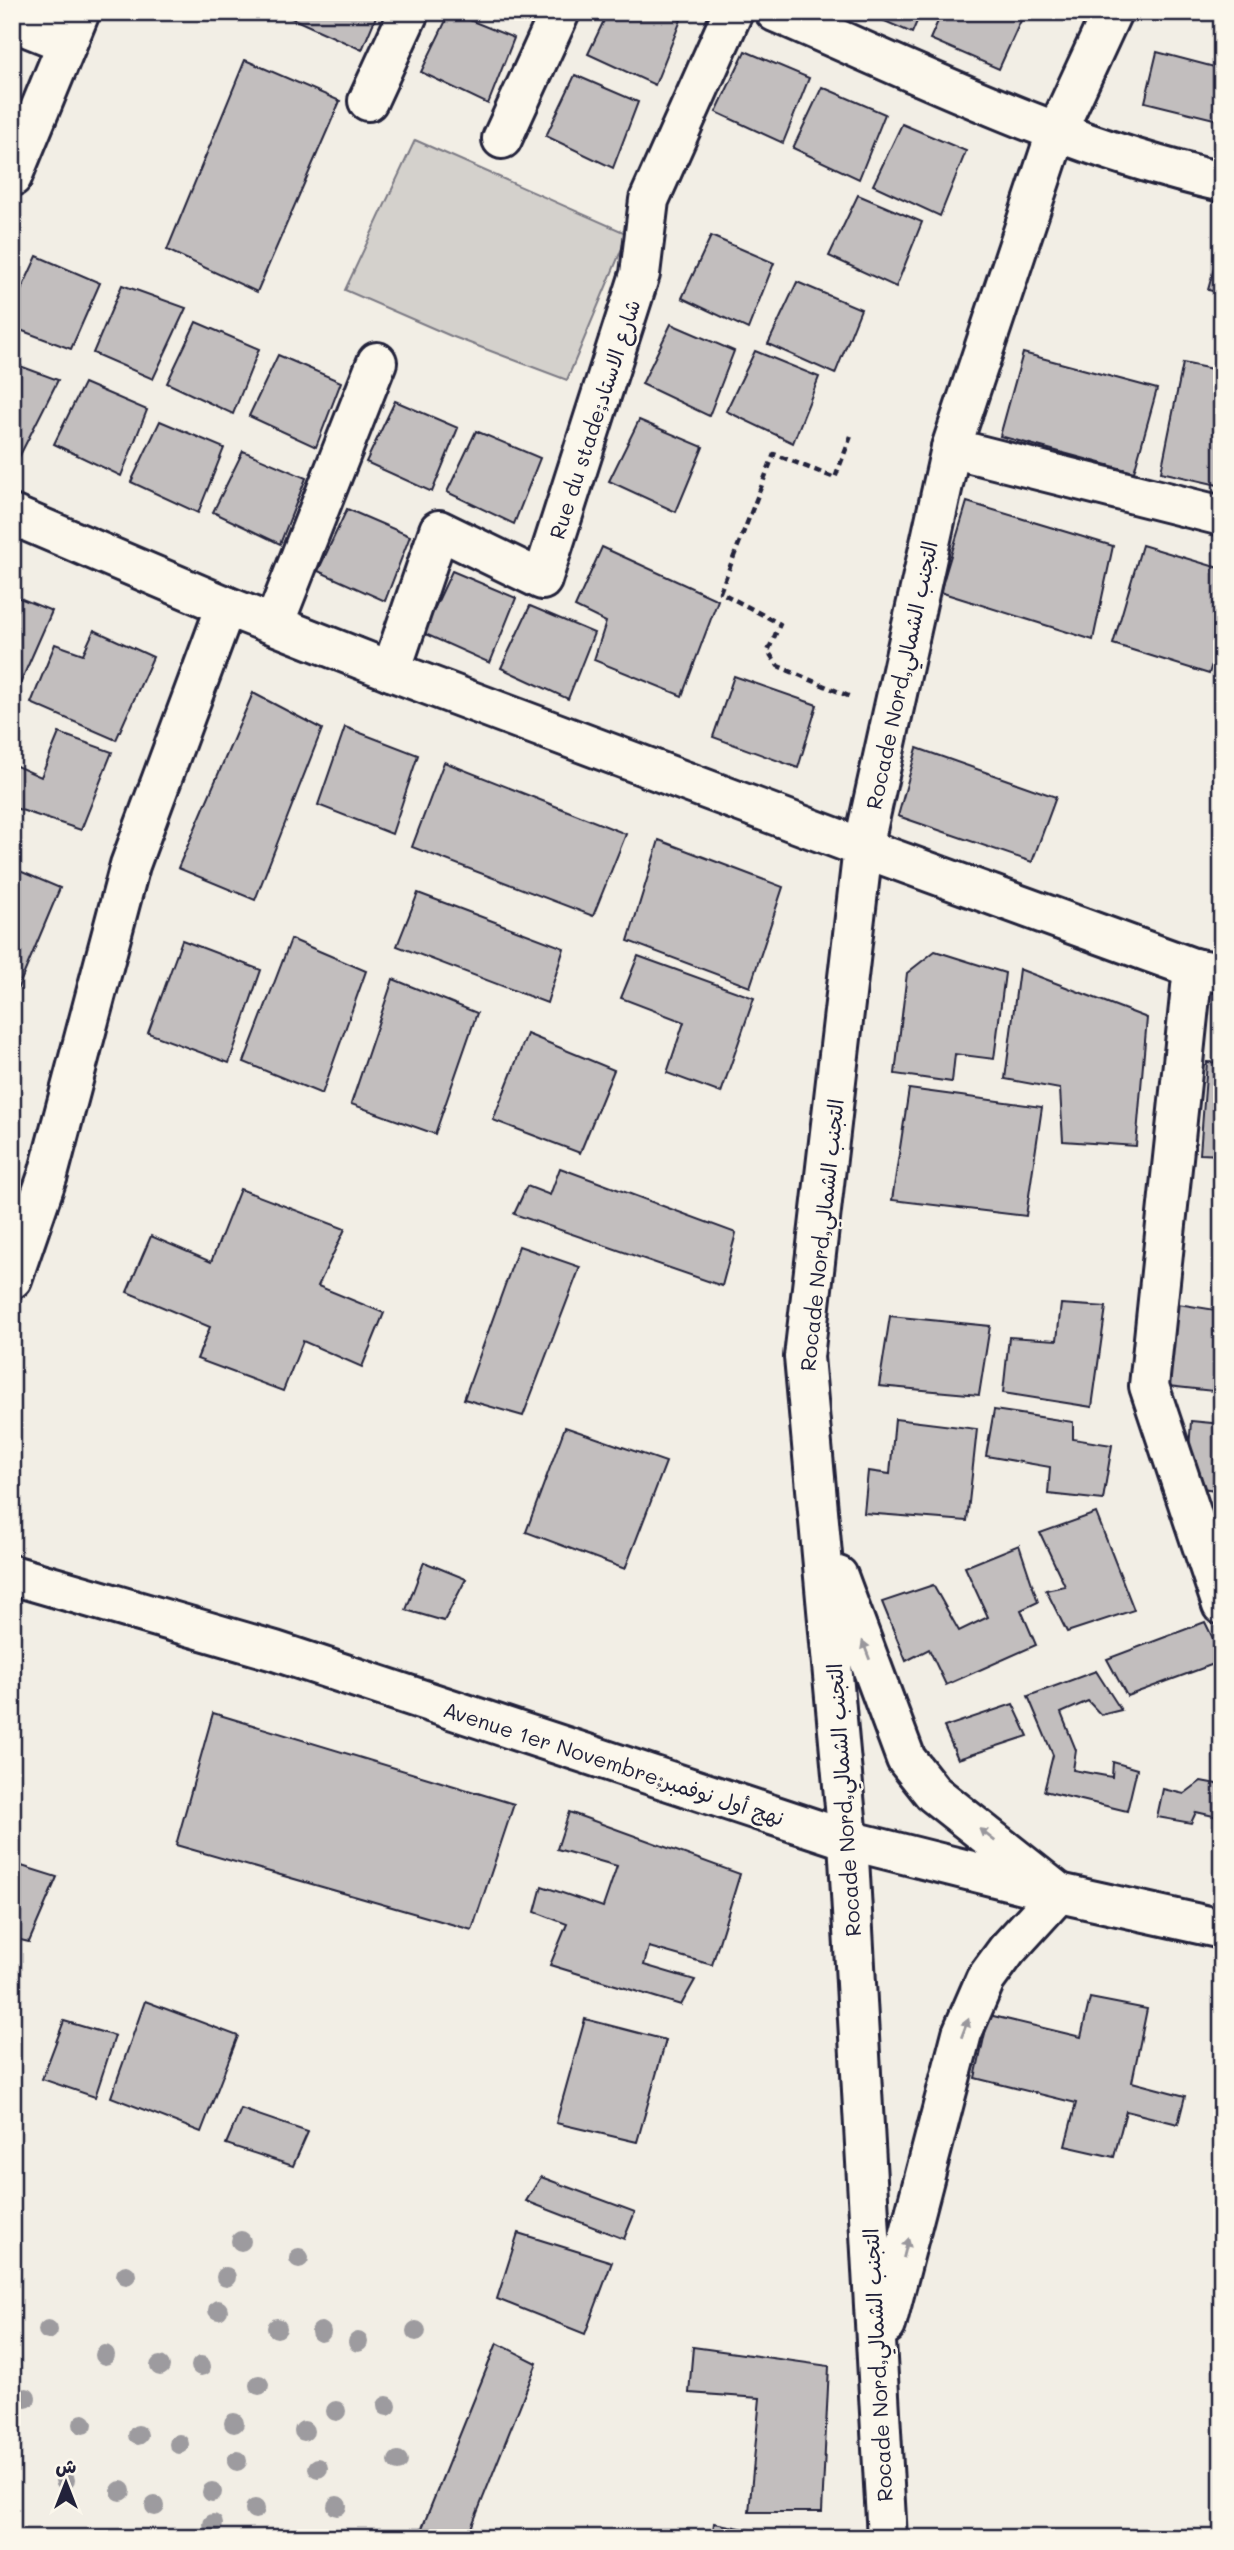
<svg xmlns="http://www.w3.org/2000/svg" width="1234" height="2550" viewBox="0 0 1234 2550" font-family="Mali,'Playpen Sans Arabic',sans-serif">
<style>
.green{fill:#d4d1cc;stroke:#7b7a84;stroke-width:2}
.building{fill:#c2bebe;stroke:#22223b;stroke-width:2}
.lines{fill:none;stroke-linecap:round;stroke-linejoin:round}
.street-casing{stroke:#22223b;stroke-width:44}
.secondary-casing{stroke:#22223b;stroke-width:44}
.path{stroke:#22223b;stroke-width:4.5;stroke-dasharray:7 5;stroke-linecap:butt}
.street{stroke:#fbf7ec;stroke-width:38}
.secondary{stroke:#fbf7ec;stroke-width:38}
.tree{fill:#9d9b9f}
.oneway{fill:#99979c}
.labels{text-anchor:middle;dominant-baseline:central;stroke-width:5;stroke-linejoin:round;paint-order:stroke}
.street-label{font-size:21px;fill:#22223b;stroke:#fbf7ec}
</style>
<rect width="100%" height="100%" fill="#f2eee5"/>
<filter id="ink" filterUnits="userSpaceOnUse"><feTurbulence type="fractalNoise" baseFrequency=".0143" numOctaves="2"/><feDisplacementMap in="SourceGraphic" scale="14" xChannelSelector="R" yChannelSelector="G"/><feConvolveMatrix kernelMatrix="1 2 1 2 8 2 1 2 1" color-interpolation-filters="sRGB"/></filter>
<g filter="url(#ink)">
<polygon class="green" points="415,140 628,234 567,380 451,336 345,290"/>
<g class="building">
<polygon points="278,12 378,12 362,50"/>
<polygon points="450,12 514,38 488,104 421,72"/>
<polygon points="608,12 662,12 681,20 655,85 588,54"/>
<polygon points="864,12 921,12 912,33"/>
<polygon points="942,12 1007,12 1022,18 999,69 930,39"/>
<polygon points="745,51 809,78 783,143 716,112"/>
<polygon points="1157,52 1222,69 1222,121 1145,102"/>
<polygon points="245,60 340,101 257,292 167,250"/>
<polygon points="575,75 638,102 613,168 546,136"/>
<polygon points="822,87 885,114 859,179 793,148"/>
<polygon points="902,124 966,151 940,216 873,185"/>
<polygon points="858,195 922,222 896,287 829,256"/>
<polygon points="711,236 774,263 748,329 682,298"/>
<polygon points="1222,239 1222,293 1208,290"/>
<polygon points="37,256 100,283 71,349 12,327 12,310"/>
<polygon points="797,282 861,309 835,374 768,344"/>
<polygon points="122,285 186,308 153,379 93,353"/>
<polygon points="196,322 259,349 233,414 167,383"/>
<polygon points="671,324 734,351 709,416 642,384"/>
<polygon points="755,351 819,377 793,443 726,411"/>
<polygon points="1023,353 1157,389 1134,472 1000,436"/>
<polygon points="278,355 341,382 316,447 249,416"/>
<polygon points="12,363 58,380 12,471"/>
<polygon points="1183,363 1222,371 1222,486 1161,472"/>
<polygon points="84,383 147,410 121,476 54,444"/>
<polygon points="395,401 458,428 432,492 366,462"/>
<polygon points="639,420 703,447 676,512 609,481"/>
<polygon points="160,421 224,448 198,513 131,482"/>
<polygon points="476,431 540,458 514,524 447,492"/>
<polygon points="243,451 306,478 280,544 213,512"/>
<polygon points="967,502 1113,546 1093,640 940,592"/>
<polygon points="347,509 410,536 385,601 318,571"/>
<polygon points="1142,545 1222,569 1222,631 1209,674 1113,644"/>
<polygon points="602,547 718,600 682,696 594,660 606,622 575,607"/>
<polygon points="452,571 516,598 490,663 423,633"/>
<polygon points="12,595 52,611 12,702"/>
<polygon points="530,606 594,633 568,699 501,668"/>
<polygon points="94,630 153,657 116,740 31,703 55,644 83,654"/>
<polygon points="734,676 817,705 798,768 713,737"/>
<polygon points="253,693 322,729 255,900 178,868"/>
<polygon points="345,727 418,755 392,834 318,805"/>
<polygon points="59,733 112,752 81,830 12,807 12,764 41,777"/>
<polygon points="917,748 1056,797 1032,862 898,816"/>
<polygon points="444,762 626,834 593,916 412,847"/>
<polygon points="659,840 783,887 750,987 628,941"/>
<polygon points="15,869 60,888 12,1002 12,875"/>
<polygon points="418,893 564,948 547,1003 397,946"/>
<polygon points="291,939 366,971 322,1094 244,1062"/>
<polygon points="182,940 261,970 229,1063 148,1033"/>
<polygon points="935,951 1005,973 994,1059 955,1054 952,1082 895,1074 907,973"/>
<polygon points="638,956 754,998 721,1093 667,1073 684,1022 621,998"/>
<polygon points="1019,969 1147,1018 1136,1146 1063,1141 1060,1089 1005,1079"/>
<polygon points="393,979 477,1013 435,1134 351,1104"/>
<polygon points="527,1034 614,1070 580,1153 493,1120"/>
<polygon points="1207,1062 1222,1063 1222,1155 1200,1154"/>
<polygon points="909,1089 1042,1107 1026,1216 892,1200"/>
<polygon points="560,1168 736,1233 722,1286 514,1214 527,1186 550,1195"/>
<polygon points="240,1189 345,1229 318,1286 384,1313 362,1367 303,1341 283,1391 197,1359 210,1327 127,1292 151,1236 211,1262"/>
<polygon points="519,1246 580,1267 523,1416 464,1399"/>
<polygon points="1061,1304 1106,1307 1092,1407 1003,1393 1009,1337 1057,1340"/>
<polygon points="1178,1304 1222,1311 1222,1392 1168,1386"/>
<polygon points="890,1316 990,1326 979,1395 879,1386"/>
<polygon points="994,1410 1073,1422 1073,1439 1112,1445 1103,1500 1048,1494 1050,1467 986,1456"/>
<polygon points="895,1419 977,1429 967,1521 864,1513 868,1471 890,1474"/>
<polygon points="1191,1421 1222,1424 1222,1491 1202,1488 1188,1465"/>
<polygon points="565,1427 666,1462 625,1569 526,1532"/>
<polygon points="1096,1513 1134,1610 1067,1632 1046,1590 1065,1586 1040,1533"/>
<polygon points="1019,1545 1038,1602 1021,1610 1036,1645 946,1685 929,1649 906,1661 882,1602 933,1585 959,1631 988,1617 965,1567"/>
<polygon points="424,1562 466,1579 444,1621 406,1610"/>
<polygon points="1205,1622 1222,1657 1222,1661 1127,1696 1107,1659"/>
<polygon points="1096,1671 1121,1710 1101,1715 1088,1701 1061,1713 1076,1750 1073,1770 1112,1777 1113,1762 1137,1769 1127,1811 1044,1791 1053,1755 1028,1696"/>
<polygon points="1013,1704 1028,1736 958,1759 944,1727"/>
<polygon points="213,1713 514,1804 472,1930 176,1845"/>
<polygon points="1201,1781 1222,1785 1222,1818 1196,1812 1191,1823 1157,1817 1163,1789 1184,1794"/>
<polygon points="569,1812 740,1874 712,1965 649,1947 644,1965 695,1980 681,2005 550,1965 567,1924 535,1912 542,1886 603,1907 617,1866 557,1849"/>
<polygon points="12,1863 57,1877 29,1942 12,1938"/>
<polygon points="1090,1998 1147,2009 1132,2082 1185,2096 1178,2124 1126,2111 1114,2157 1065,2146 1076,2103 975,2078 989,2015 1081,2037"/>
<polygon points="145,2001 238,2036 201,2132 111,2097"/>
<polygon points="585,2019 666,2040 637,2142 556,2123"/>
<polygon points="64,2021 115,2036 95,2097 42,2079"/>
<polygon points="241,2109 308,2132 293,2166 226,2144"/>
<polygon points="541,2177 635,2212 624,2239 526,2201"/>
<polygon points="518,2233 612,2262 585,2334 497,2299"/>
<polygon points="497,2343 537,2363 467,2538 418,2538"/>
<polygon points="693,2347 829,2366 822,2512 749,2512 760,2398 689,2393"/>
<polygon points="714,2523 793,2538 712,2538"/>
</g>
<g class="lines">
<defs>
<g id="street">
<path d="M 775,12 C 922,75 1066,147 1222,182"/>
<polyline points="12,21 67,43"/>
<polyline points="368,101 409,12"/>
<polyline points="502,139 560,12"/>
<polyline points="12,177 80,12"/>
<polyline points="951,448 1222,516"/>
<polyline points="12,515 226,606 391,671 863,848 1193,968 1222,973"/>
<polyline points="274,624 377,362"/>
<polyline points="391,671 439,530 542,580 640,274 649,200 733,12"/>
<polyline points="1193,968 1149,1386 1222,1605"/>
<polyline points="12,1279 48,1175 130,865 226,606"/>
</g>
<g id="secondary">
<polyline points="12,1575 275,1651 848,1840 1059,1893 1222,1929"/>
<polyline points="838,1576 906,1759 933,1793 1059,1893 1007,1950 985,1980 962,2033 886,2325"/>
<polyline points="887,2538 848,1840 804,1357 863,848 951,448 1056,133 1112,12"/>
</g>
</defs>
<use href="#street" class="street-casing"/>
<use href="#secondary" class="secondary-casing"/>
<polyline class="path" points="851,436 835,478 774,454 720,592 780,624 768,651 778,666 853,698"/>
<use href="#street" class="street"/>
<use href="#secondary" class="secondary"/>
</g>
<g class="tree">
<circle cx="241" cy="2241" r="10"/>
<circle cx="299" cy="2258" r="10"/>
<circle cx="126" cy="2275" r="10"/>
<circle cx="226" cy="2277" r="10"/>
<circle cx="218" cy="2310" r="10"/>
<circle cx="277" cy="2328" r="10"/>
<circle cx="48" cy="2330" r="10"/>
<circle cx="416" cy="2331" r="10"/>
<circle cx="321" cy="2332" r="10"/>
<circle cx="358" cy="2342" r="10"/>
<circle cx="105" cy="2355" r="10"/>
<circle cx="160" cy="2366" r="10"/>
<circle cx="201" cy="2366" r="10"/>
<circle cx="259" cy="2385" r="10"/>
<circle cx="26" cy="2398" r="10"/>
<circle cx="387" cy="2406" r="10"/>
<circle cx="336" cy="2411" r="10"/>
<circle cx="234" cy="2423" r="10"/>
<circle cx="83" cy="2424" r="10"/>
<circle cx="304" cy="2431" r="10"/>
<circle cx="138" cy="2435" r="10"/>
<circle cx="179" cy="2444" r="10"/>
<circle cx="237" cy="2461" r="10"/>
<circle cx="398" cy="2461" r="10"/>
<circle cx="318" cy="2468" r="10"/>
<circle cx="65" cy="2480" r="10"/>
<circle cx="121" cy="2491" r="10"/>
<circle cx="212" cy="2492" r="10"/>
<circle cx="155" cy="2506" r="10"/>
<circle cx="337" cy="2506" r="10"/>
<circle cx="255" cy="2509" r="10"/>
<circle cx="213" cy="2524" r="10"/>
</g>
<defs><path id="oneway-solid" d="M-6-.8H1V-3.2L6.5 0L1 3.2V.8H-6Z" transform="scale(1.75)"/></defs>
<g class="oneway">
<use href="#oneway-solid" transform="translate(866 1650) rotate(-111)"/>
<use href="#oneway-solid" transform="translate(987 1835) rotate(-142)"/>
<use href="#oneway-solid" transform="translate(965 2028) rotate(-69)"/>
<use href="#oneway-solid" transform="translate(906 2248) rotate(-76)"/>
</g>
</g>
<g class="labels">
<g class="street-label">
<text transform="translate(594 419) rotate(-72)">Rue du stade;شارع الاستاد</text>
<text transform="translate(901 675) rotate(-78)">Rocade Nord,التجنب الشمالي</text>
<text transform="translate(821 1235) rotate(-84)">Rocade Nord,التجنب الشمالي</text>
<text transform="translate(614 1763) rotate(18)">Avenue 1er Novembre;نهج أول نوفمبر</text>
<text transform="translate(843 1800) rotate(-94)">Rocade Nord,التجنب الشمالي</text>
<text transform="translate(877 2365) rotate(-93)">Rocade Nord,التجنب الشمالي</text>
</g>
</g>
<rect width="1234" height="2550" fill="none" stroke="#fbf7ec" stroke-width="42"/>
<rect x="21" y="21" width="1192" height="2508" fill="none" stroke="#22223b" stroke-width="2.5" filter="url(#ink)"/>
<g transform="translate(66 2483)" stroke="#fbf7ec" stroke-width="5" paint-order="stroke">
<path d="M0-5L12 26L0 18L-12 26Z" fill="#22223b"/>
<text y="-10" font-size="19" font-weight="bold" text-anchor="middle" fill="#22223b">ش</text>
</g>
</svg>
